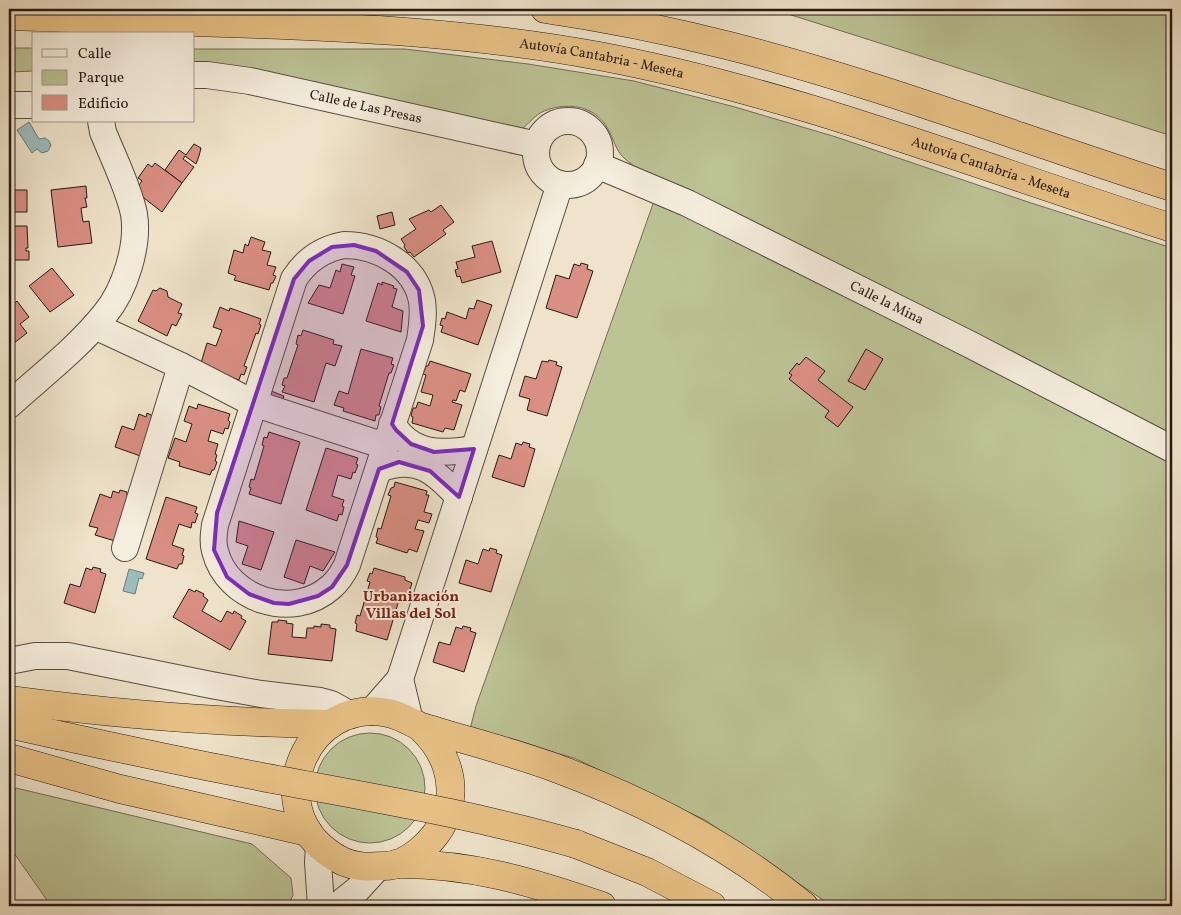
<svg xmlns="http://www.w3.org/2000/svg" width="1181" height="915" viewBox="0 0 1181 915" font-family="Vollkorn,serif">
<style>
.green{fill:#bcc395;stroke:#716e54}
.water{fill:#9cbdbe;stroke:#6d7c7a}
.building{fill:#da8f84;stroke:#261a13}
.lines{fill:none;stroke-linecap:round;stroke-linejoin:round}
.minor-casing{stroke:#584c41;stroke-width:28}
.highway-casing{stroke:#261a13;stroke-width:29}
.minor{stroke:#f5eddd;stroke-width:26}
.highway{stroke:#e8c286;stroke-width:28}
.highway-bridge-casing{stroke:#261a13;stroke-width:29;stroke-linecap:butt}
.highway-bridge{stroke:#e8c286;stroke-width:28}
.marked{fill:#7b2cbf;fill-opacity:0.2;stroke:#7b2cbf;stroke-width:4;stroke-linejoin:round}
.labels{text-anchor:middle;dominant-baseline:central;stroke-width:4;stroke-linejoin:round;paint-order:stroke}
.street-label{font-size:14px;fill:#261a13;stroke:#f5eddd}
.neighbourhood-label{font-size:15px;font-weight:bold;fill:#7a1f14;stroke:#f5eddd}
</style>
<rect width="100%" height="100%" fill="#efe4cb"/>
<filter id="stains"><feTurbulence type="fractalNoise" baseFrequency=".004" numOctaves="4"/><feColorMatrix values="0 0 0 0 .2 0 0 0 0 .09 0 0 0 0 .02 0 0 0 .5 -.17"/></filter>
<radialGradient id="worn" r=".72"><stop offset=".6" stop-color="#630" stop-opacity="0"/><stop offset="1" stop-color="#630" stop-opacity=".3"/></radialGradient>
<g class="green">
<polygon points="772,9 1172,9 1172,136 807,20"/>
<polygon points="9,48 34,48 34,71 9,72"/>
<path d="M 194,49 L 405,49 L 528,64 L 634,81 L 735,107 L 836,137 L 1028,202 L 1172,248 L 1172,439 L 661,182 C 649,174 635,168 625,159 C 615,150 614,139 608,129 C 595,104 563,101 540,113 C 534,117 528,124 523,128 L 194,64 Z"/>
<polygon points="654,201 916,332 1172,464 1172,906 832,906 705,820 574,758 470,729 476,706"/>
<circle cx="370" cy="788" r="55"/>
<polygon points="16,788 252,844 291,878 293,895 288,906 51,906 9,846 9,805"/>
</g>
<g class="water">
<polygon points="29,122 39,139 45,138 49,141 51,145 48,151 42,153 37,149 32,153 17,130"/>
<polygon points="129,569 144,573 142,579 139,578 135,594 123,591"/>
</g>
<g class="building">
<polygon points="194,144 201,148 199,156 196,164 185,156 183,159 194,167 182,183 165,170 179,150 186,155"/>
<polygon points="155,163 182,183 162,212 135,191 142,181 138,178 148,164 152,167"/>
<polygon points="86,186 87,198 85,198 87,207 81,208 83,222 89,221 92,243 58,247 51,190"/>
<polygon points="9,190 27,190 27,212 13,212 13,226 27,226 28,248 26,248 26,251 29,251 29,260 9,260"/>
<polygon points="441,205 454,222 443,230 446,234 414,257 410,252 408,253 404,247 405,245 401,239 416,229 409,219 429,210 431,212"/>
<polygon points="392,212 395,225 380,229 377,216"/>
<polygon points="251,237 265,242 262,250 271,252 267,265 276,267 273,275 276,276 273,283 271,283 269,290 234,280 236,276 228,273 234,250 243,253 245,244 248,246"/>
<polygon points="492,241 501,272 462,283 460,276 457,277 455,270 458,269 456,262 475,257 472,246"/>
<polygon points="581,263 588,265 587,269 593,271 577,318 546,308 556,275 569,279 574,264 580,266"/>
<polygon points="342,264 354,267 351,275 355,276 343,314 308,303 319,285 330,288 336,270 340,272"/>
<polygon points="52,268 74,295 50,312 29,286"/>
<polygon points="382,282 394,286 393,288 397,289 392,307 403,311 401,332 366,321 378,283 382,285"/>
<polygon points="160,288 167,291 168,297 182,304 178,313 182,314 176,326 172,324 167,336 138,321 153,290 156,291"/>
<polygon points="477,300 492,305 478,345 441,332 443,326 440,325 442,318 445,319 447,312 466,319 469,308 474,309"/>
<polygon points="17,301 29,317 20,324 27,333 9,347 9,308"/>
<polygon points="220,307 229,311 230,308 261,319 259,324 261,325 258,334 256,333 244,366 247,367 244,375 241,374 239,380 208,369 209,366 201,363 207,343 216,346 222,330 213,327"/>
<polygon points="303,330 334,340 333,344 342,346 335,366 326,363 314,402 282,392 285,386 282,385 284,378 287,378 298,345 296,344 298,335 301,336"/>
<polygon points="361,349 393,358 391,364 394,365 391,373 389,373 379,406 381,407 379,415 376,415 375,421 343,411 344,408 334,405 339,391 348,394"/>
<polygon points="866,349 883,359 865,390 848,381"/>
<polygon points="806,357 825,371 818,380 853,407 838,427 825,417 829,411 789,379 792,375 789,373 797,363 799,365"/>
<polygon points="549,360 557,362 556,365 562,367 547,416 527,410 530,399 519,396 525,376 536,379 542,361 548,362"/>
<polygon points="430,361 471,374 465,392 460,390 456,401 453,400 452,402 462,405 454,430 445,428 443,432 412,423 413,417 411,416 413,408 416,408 418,402 430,406 433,395 421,392 426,375 423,374 426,366 428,366"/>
<polygon points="266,389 284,396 280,406"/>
<polygon points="198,404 230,414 228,420 230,422 228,429 225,428 223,434 211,430 208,441 218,444 215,454 217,455 215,461 217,462 214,470 212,470 210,475 179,466 180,462 168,458 175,438 186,442 192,424 184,421 189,406 197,409"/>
<polygon points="147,413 153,416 146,458 115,447 122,426 134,430 139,414 146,417"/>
<polygon points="269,432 300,442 281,504 249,494 251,488 249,487 251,479 254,480 264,446 262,445 264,437 267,438"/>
<polygon points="523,442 530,444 529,447 535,449 524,487 492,477 499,455 511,459 516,443 522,445"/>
<polygon points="326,448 358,458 356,464 358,465 355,473 353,472 351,479 338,475 332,496 344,500 342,506 344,507 342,515 339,514 337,521 306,510"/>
<polygon points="395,482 427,491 426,495 429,495 424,512 432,514 429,523 418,520 415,529 424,531 417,552 409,549 407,553 376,543 378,538 376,537 378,528 381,529 391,496 388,495 391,488 394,487"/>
<polygon points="120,490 127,492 127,495 133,497 115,541 95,535 98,528 89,526 100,494 111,498 113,491 119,493"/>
<polygon points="166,497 197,507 195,513 198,514 195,523 192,522 191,528 179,524 172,545 184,549 182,555 184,556 182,564 179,564 177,569 146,559"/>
<polygon points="239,521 274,532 261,570 242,564 248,546 236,542"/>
<polygon points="296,540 335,552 323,571 310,566 304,584 284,577"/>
<polygon points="490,548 497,550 496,553 502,555 491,592 459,583 466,560 478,564 483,549 489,551"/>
<polygon points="93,567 101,569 100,572 106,574 95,613 64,603 70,584 80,587 86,568 92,570"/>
<polygon points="374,568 405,577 405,580 412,583 406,602 399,600 387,640 356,631 357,624 355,623 357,615 360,616 370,582 367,581 370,573 372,574"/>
<polygon points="189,589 195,592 196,590 204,594 203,596 208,600 202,611 221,622 227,611 233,614 234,611 242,616 241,618 246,621 230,650 173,617"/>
<polygon points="278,620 287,621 286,623 293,624 292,637 306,638 307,628 314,628 314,626 321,627 321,624 330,625 330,628 336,629 332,661 268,654 272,622 278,622"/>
<polygon points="463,626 471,628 470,631 476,633 464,672 433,662 439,642 450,645 456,627 462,629"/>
</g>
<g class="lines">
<defs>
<g id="minor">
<path id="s1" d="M 194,75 L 207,75 L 250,81 L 537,145"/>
<polyline points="9,105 34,105"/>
<circle cx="568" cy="153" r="32"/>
<path id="s2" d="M 597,165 L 687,203 L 971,345 L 1172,449"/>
<path d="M 344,245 C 378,245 415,265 422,301 C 424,314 422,327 420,340 L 347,565 C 343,573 338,581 331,587 C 293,621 227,600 215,551 C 212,542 214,533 215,525 L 294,279 C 306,260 322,249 344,245 Z"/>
<polyline points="95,326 181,366 125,548"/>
<polyline points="181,366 253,403 385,446"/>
<path d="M 9,405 C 40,377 79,347 105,314 C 125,290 139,245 134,214 C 129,189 113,157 103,132 L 101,121"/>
<path d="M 392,424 C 412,456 441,454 474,449"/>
<path d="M 379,469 C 417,455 434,470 459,497"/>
<polyline points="9,661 35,656 68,656 211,685 261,694 320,701 331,704 351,715"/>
<polyline points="400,679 560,184"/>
<polyline points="371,712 400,679 410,721"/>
<polyline points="319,846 318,862 321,906"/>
<polyline points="337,906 357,890 379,866"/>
</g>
<g id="highway">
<path d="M 545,9 C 606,18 666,30 726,45 C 877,83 1024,140 1172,187"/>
<path id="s3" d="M 9,16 C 81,18 152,21 224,23 C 350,27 475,33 599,56 C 795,93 982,168 1172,228"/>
<path d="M 9,700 C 116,714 222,723 330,724"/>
<polyline points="9,724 58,735"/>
<path d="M 419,726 C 445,749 459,783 445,818 C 436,840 408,867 383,866 C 375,866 367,867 360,866 C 348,865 335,858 326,851 C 262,802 308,697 388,713 C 399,715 409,721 419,726 C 464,740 509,751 553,767 C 643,800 730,845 804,906"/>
<polyline points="9,758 120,789 308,832"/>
<polyline points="576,844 647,872 712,906"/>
<path d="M 396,864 C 470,863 533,882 602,906"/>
</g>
</defs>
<use href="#minor" class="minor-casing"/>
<use href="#highway" class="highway-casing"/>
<use href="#minor" class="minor"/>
<use href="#highway" class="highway"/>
<defs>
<path id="highway-bridge" d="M 58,735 C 123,749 187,763 252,775 C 361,796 469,813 576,844"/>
</defs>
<use href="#highway-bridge" class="highway-bridge-casing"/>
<use href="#highway-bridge" class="highway-bridge"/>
</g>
<path class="marked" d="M 354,245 L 376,251 L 407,272 L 419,290 L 423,326 L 392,424 L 396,430 L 411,444 L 434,452 L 474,449 L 459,497 L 430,471 L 399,462 L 379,469 L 347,565 L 332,587 L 318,596 L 289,604 L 274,603 L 249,594 L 227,577 L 214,550 L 217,513 L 294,279 L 309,261 L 332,247 Z"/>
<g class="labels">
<g class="street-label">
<text stroke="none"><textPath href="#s3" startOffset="595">Autovía Cantabria - Meseta</textPath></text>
<text stroke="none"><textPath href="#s1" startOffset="175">Calle de Las Presas</textPath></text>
<text stroke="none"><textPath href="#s3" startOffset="1000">Autovía Cantabria - Meseta</textPath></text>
<text stroke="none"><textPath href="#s2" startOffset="321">Calle la Mina</textPath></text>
</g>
<g class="neighbourhood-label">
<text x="411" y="597">Urbanización<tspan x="411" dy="17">Villas del Sol</tspan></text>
</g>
</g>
<rect width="1181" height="915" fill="none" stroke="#efe4cb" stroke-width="30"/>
<rect x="10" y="10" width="1161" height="895" fill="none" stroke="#261a13" stroke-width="2.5"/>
<rect x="15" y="15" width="1151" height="885" fill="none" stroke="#261a13"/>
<rect x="32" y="32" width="162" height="90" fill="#f5eddd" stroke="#a2998c"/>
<rect x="42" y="49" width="25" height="8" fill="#f5eddd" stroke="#a2998c"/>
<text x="78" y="58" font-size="15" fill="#261a13">Calle</text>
<rect x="42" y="70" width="25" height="15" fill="#bcc395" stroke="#a2998c"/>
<text x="78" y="82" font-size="15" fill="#261a13">Parque</text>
<rect x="42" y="95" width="25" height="15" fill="#da8f84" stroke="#a2998c"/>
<text x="78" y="108" font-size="15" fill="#261a13">Edificio</text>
<rect width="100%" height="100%" filter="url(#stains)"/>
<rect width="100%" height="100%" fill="url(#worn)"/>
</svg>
